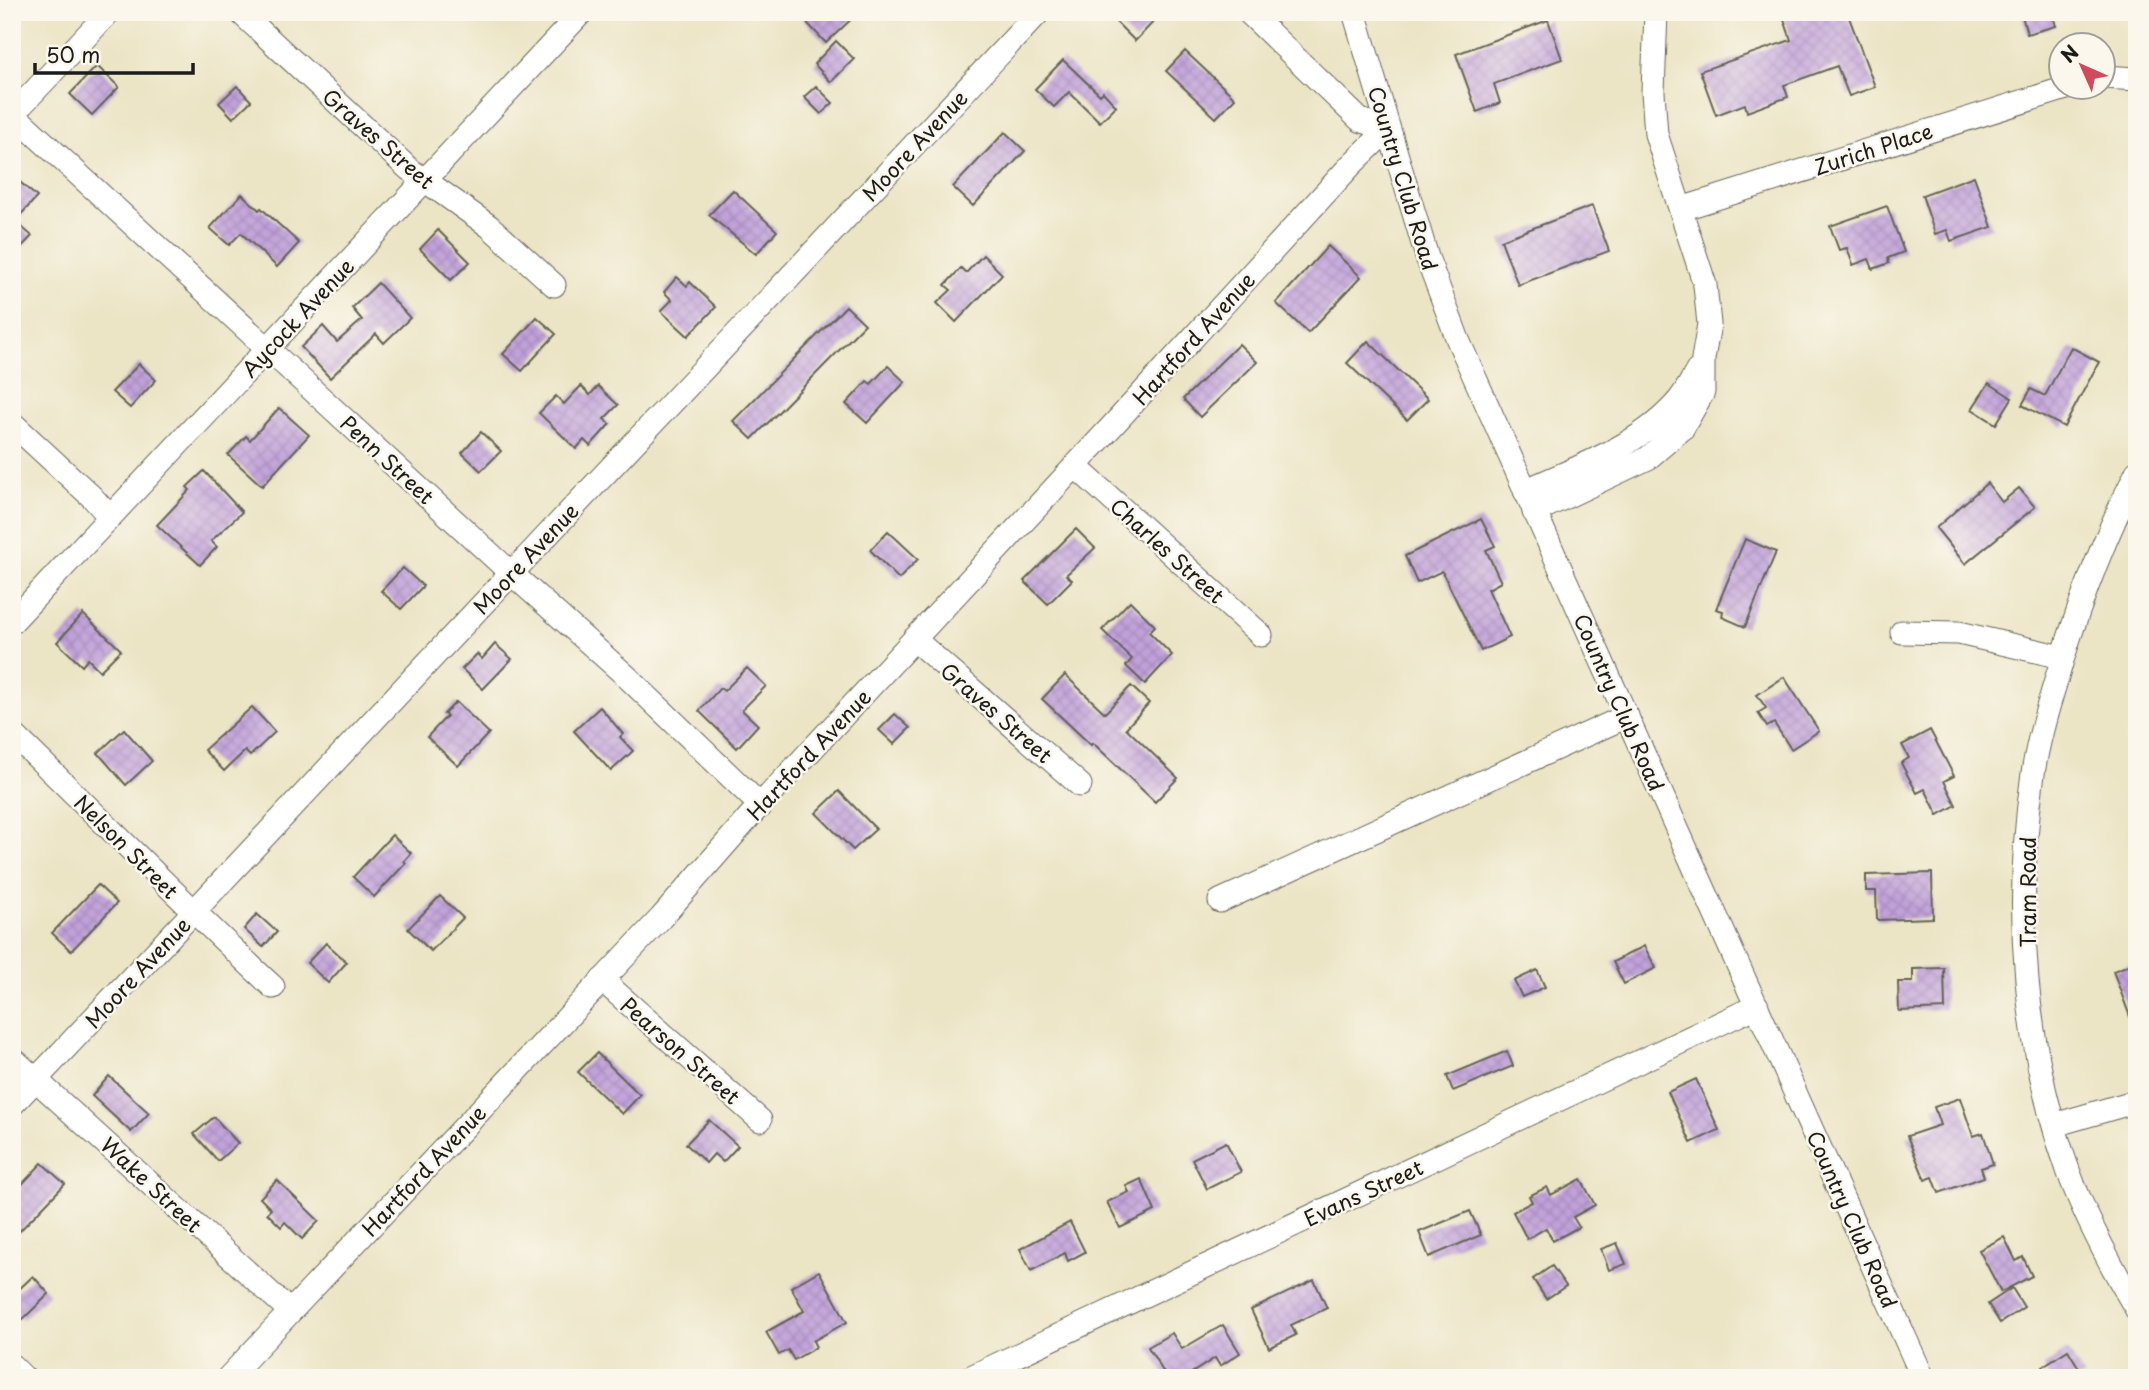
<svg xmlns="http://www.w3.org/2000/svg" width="2149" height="1390" viewBox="0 0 2149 1390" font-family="'Playpen Sans',sans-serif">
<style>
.building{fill:url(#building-cross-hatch)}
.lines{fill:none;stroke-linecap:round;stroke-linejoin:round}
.minor-casing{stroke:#646257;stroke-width:25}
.minor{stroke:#fff;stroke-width:23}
.labels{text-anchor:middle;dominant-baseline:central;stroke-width:5;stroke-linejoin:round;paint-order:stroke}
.street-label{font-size:21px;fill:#1c1c1c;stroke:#fbf7ec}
</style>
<defs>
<pattern id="building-cross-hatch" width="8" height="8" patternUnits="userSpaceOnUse" patternTransform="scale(1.75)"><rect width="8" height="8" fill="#c1a1da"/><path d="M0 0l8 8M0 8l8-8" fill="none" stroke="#a58aba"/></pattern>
</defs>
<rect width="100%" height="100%" fill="#fbf7ec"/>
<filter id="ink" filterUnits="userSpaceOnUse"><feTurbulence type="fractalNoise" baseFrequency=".0143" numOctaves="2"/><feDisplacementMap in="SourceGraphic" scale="14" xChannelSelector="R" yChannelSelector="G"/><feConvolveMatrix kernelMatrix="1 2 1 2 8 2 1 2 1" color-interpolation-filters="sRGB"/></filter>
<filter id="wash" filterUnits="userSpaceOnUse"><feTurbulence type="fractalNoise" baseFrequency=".00686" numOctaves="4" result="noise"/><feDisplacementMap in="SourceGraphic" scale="28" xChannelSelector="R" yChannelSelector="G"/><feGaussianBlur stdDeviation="1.57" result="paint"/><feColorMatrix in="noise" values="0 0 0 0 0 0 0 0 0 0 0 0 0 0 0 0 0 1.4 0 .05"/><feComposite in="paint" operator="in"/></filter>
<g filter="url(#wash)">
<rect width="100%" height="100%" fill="#ebe4c5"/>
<g id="blocks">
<g class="building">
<polygon points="797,12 859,12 826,43"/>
<polygon points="1106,12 1163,12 1135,41"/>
<polygon points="1802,12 1847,12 1875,87 1849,96 1837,66 1784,85 1788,97 1747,112 1745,104 1716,115 1700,71 1791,40 1784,19"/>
<polygon points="2021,12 2052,12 2056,26 2027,34"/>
<polygon points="1548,20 1562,59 1494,84 1500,103 1477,112 1456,54"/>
<polygon points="836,41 854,59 831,82 814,64"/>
<polygon points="1185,51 1235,98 1216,118 1166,71"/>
<polygon points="1063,60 1100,95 1103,92 1116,106 1100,122 1069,92 1054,107 1035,89"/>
<polygon points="97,66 119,87 92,115 70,94"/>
<polygon points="237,86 251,101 233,118 219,103"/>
<polygon points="816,86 833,103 821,114 804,97"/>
<polygon points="1005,132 1025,151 973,206 953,187"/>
<polygon points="12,175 37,197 15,221 32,236 12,257"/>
<polygon points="1974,176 1992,227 1951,241 1947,230 1935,234 1922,195"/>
<polygon points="733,190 777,231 756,254 709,215"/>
<polygon points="242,194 259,210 261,208 299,243 277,267 241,233 229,245 210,228"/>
<polygon points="1592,206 1609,251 1518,285 1501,240"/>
<polygon points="1887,206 1904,252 1888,258 1889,263 1873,269 1869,259 1853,265 1847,248 1839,250 1830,226"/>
<polygon points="438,230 470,262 451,280 420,249"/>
<polygon points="1328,246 1361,277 1308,333 1276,303"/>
<polygon points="983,255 1002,274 956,322 937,303 951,290 945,285 961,268 966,273"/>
<polygon points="677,277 687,286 690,282 716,307 688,336 661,311 672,300 664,292"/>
<polygon points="378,283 410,318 384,343 376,334 330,378 301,347 323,326 337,342 362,320 352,308"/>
<polygon points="846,306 865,324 752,439 733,421"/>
<polygon points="537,317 556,334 522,371 503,354"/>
<polygon points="1368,341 1428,399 1407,420 1347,363"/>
<polygon points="1239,344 1257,362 1200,417 1183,399"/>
<polygon points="2071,347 2099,362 2064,427 2022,405 2031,389 2045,396"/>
<polygon points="139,364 156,380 130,408 112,392"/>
<polygon points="888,366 905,382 867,423 846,404 867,381 871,384"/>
<polygon points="1989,383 2012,398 1996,424 1972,409"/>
<polygon points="581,386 590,395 598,386 618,405 604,419 610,424 590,446 584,440 576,449 539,413 556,396 564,404"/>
<polygon points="279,408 309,435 262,486 228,455 246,436 250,440"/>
<polygon points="481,432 501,451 481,471 462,453"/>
<polygon points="204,471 242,512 211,541 217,547 200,565 157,525 190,490 187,487"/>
<polygon points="1987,483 2002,502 2019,488 2035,507 1965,564 1936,528"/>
<polygon points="1481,519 1495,546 1486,550 1501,582 1488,589 1510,637 1481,651 1442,571 1417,583 1405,556"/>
<polygon points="1076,529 1095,548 1066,575 1072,580 1048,604 1024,581"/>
<polygon points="888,531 918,559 899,579 870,550"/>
<polygon points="1745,539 1776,552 1745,627 1722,617 1723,611 1716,609"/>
<polygon points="403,568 423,586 401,609 381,591"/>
<polygon points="1130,601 1155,626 1149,632 1172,655 1145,684 1126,666 1132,659 1102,630"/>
<polygon points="83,614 121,650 100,671 88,659 82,666 57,642"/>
<polygon points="495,644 512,659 483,689 462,669 477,654 482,659"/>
<polygon points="747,668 766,686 742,710 758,725 737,748 699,711 720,688 724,691"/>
<polygon points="1065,675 1105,713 1131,686 1149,703 1126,728 1178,778 1155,802 1093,743 1091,745 1042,699"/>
<polygon points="1784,677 1819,731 1791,749 1774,723 1767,727 1758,713 1766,708 1757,695"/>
<polygon points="456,702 489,733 458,766 427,737 447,716 444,714"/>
<polygon points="252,707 275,732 250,756 245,751 224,771 204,750"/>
<polygon points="600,707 623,734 620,737 633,751 611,771 574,731"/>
<polygon points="895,714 910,728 894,744 879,730"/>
<polygon points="124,729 152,761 126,785 98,753"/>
<polygon points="1930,730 1954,776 1944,781 1956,805 1938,815 1925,789 1917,793 1901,763 1909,758 1902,745"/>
<polygon points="839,791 876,829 853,850 816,813"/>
<polygon points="392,835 411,853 404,861 406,863 374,897 353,877"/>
<polygon points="1932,873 1933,918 1877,920 1876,891 1866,891 1866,875"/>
<polygon points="98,885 117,903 71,951 52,933"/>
<polygon points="440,896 463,918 431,951 408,929"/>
<polygon points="257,914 277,932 263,947 244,929"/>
<polygon points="326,943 347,962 328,983 307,963"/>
<polygon points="1644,946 1656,968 1624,984 1613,962"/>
<polygon points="2137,962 2137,1030 2135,1030 2113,971"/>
<polygon points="1944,968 1945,1009 1899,1011 1898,982 1913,982 1913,969"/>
<polygon points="1537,970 1545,987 1522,997 1514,981"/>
<polygon points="1507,1051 1513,1066 1453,1091 1447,1076"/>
<polygon points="597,1053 640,1095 622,1114 578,1072"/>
<polygon points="109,1076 149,1113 131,1132 92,1096"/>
<polygon points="1696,1079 1719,1130 1691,1143 1668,1092"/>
<polygon points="1960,1098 1973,1136 1983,1133 1993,1164 1981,1168 1984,1177 1939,1193 1933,1177 1925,1180 1907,1136 1940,1125 1934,1107"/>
<polygon points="214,1117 238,1143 218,1161 194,1134"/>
<polygon points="709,1120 738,1146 723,1162 714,1154 706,1163 686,1144"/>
<polygon points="1226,1142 1241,1172 1207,1189 1192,1159"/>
<polygon points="42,1163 65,1184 12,1239 12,1195"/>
<polygon points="1141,1179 1155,1211 1120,1228 1107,1202 1129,1192 1126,1186"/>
<polygon points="1581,1179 1595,1205 1573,1217 1579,1227 1553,1241 1546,1228 1527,1239 1513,1212 1532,1202 1529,1196 1547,1187 1551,1195"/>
<polygon points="277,1180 319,1221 302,1239 285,1222 281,1227 267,1213 271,1209 260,1198"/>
<polygon points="1470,1211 1481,1235 1429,1257 1419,1232"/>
<polygon points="1070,1222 1085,1252 1068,1261 1065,1253 1031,1271 1020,1249"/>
<polygon points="2004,1237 2016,1261 2023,1257 2032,1276 2001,1292 1979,1250"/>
<polygon points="1617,1243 1626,1264 1609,1270 1601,1249"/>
<polygon points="1552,1266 1566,1286 1546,1299 1533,1279"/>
<polygon points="819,1271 847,1322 813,1341 816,1347 794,1360 788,1350 779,1355 766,1332 804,1311 791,1287"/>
<polygon points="33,1276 49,1294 22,1320 12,1310 12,1296"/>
<polygon points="1314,1280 1327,1308 1291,1325 1296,1335 1269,1348 1251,1310"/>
<polygon points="2012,1288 2024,1307 2000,1323 1988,1304"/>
<polygon points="1223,1325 1240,1353 1220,1366 1215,1358 1184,1378 1167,1378 1148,1347 1172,1333 1182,1349"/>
<polygon points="2068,1350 2085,1378 2050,1378 2043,1366"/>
</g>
</g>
</g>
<g filter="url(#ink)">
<use href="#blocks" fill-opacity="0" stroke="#646257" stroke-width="2"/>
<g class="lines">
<defs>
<g id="minor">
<polyline points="240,12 409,169 489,226 554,285"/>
<polyline points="1354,12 1427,257 1458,340 1923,1378"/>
<polyline points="2104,77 2137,79"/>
<polyline points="13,114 511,573 624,674 761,806"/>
<polyline points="12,115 109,12"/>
<polyline points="1681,209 2066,88"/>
<polyline points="12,423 92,497 110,517"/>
<polyline points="1075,466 1261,635"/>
<path d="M 2137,472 C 2103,540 2076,611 2055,684 C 2045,716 2036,748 2032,781 C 2014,911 2024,1049 2069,1173 C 2087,1221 2111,1266 2137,1310"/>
<path d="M 1525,491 C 1579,466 1641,446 1680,399 C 1687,390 1692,380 1697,371"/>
<polyline points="1534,512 1648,458 1682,429 1703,392 1703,359 1709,324 1705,285 1656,134 1653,92 1656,12"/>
<polyline points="12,622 582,12"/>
<polyline points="1902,632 1959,633 2062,657"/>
<polyline points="914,639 1080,785"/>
<path d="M 12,733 C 99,817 184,904 273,987"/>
<polyline points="1220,901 1627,716"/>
<polyline points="602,980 760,1120"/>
<polyline points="12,1058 290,1311"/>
<polyline points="12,1105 1039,12"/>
<polyline points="2054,1125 2137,1101"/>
<polyline points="12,1366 24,1378"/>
<polyline points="228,1378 661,918 751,815 1114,424 1351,165 1388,129 1360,120 1248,12"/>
<polyline points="969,1378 1757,1006"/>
</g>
</defs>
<use href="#minor" class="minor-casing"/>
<use href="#minor" class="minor"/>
</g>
</g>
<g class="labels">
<g class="street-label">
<text transform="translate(379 138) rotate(41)">Graves Street</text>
<text transform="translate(914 145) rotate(-47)">Moore Avenue</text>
<text transform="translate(1873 148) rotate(-18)">Zurich Place</text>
<text transform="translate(1404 178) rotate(73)">Country Club Road</text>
<text transform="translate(297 317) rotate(-47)">Aycock Avenue</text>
<text transform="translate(1193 338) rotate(-48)">Hartford Avenue</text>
<text transform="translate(388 459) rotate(43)">Penn Street</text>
<text transform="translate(1168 550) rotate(42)">Charles Street</text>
<text transform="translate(525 558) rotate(-47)">Moore Avenue</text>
<text transform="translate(1620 702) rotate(66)">Country Club Road</text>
<text transform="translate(997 712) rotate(41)">Graves Street</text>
<text transform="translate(808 754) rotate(-47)">Hartford Avenue</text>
<text transform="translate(127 846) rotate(45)">Nelson Street</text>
<text transform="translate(2027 892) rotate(-90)">Tram Road</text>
<text transform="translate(137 972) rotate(-47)">Moore Avenue</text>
<text transform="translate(681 1050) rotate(41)">Pearson Street</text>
<text transform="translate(423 1170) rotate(-47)">Hartford Avenue</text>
<text transform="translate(152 1184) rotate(43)">Wake Street</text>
<text transform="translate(1363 1192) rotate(-25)">Evans Street</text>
<text transform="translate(1853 1219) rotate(66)">Country Club Road</text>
</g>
</g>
<rect width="2149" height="1390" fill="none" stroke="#fbf7ec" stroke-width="42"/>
<g transform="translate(2082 66) rotate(315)"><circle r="33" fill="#fbf7ec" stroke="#a29f99" stroke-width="2"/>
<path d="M0-5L12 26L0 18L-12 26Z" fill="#d1495b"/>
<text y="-10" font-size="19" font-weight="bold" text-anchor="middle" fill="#1c1c1c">N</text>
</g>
<path d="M35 63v10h158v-10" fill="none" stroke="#1c1c1c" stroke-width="3.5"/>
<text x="46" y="63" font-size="21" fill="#1c1c1c" stroke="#fbf7ec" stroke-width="5" paint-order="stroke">50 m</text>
</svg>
